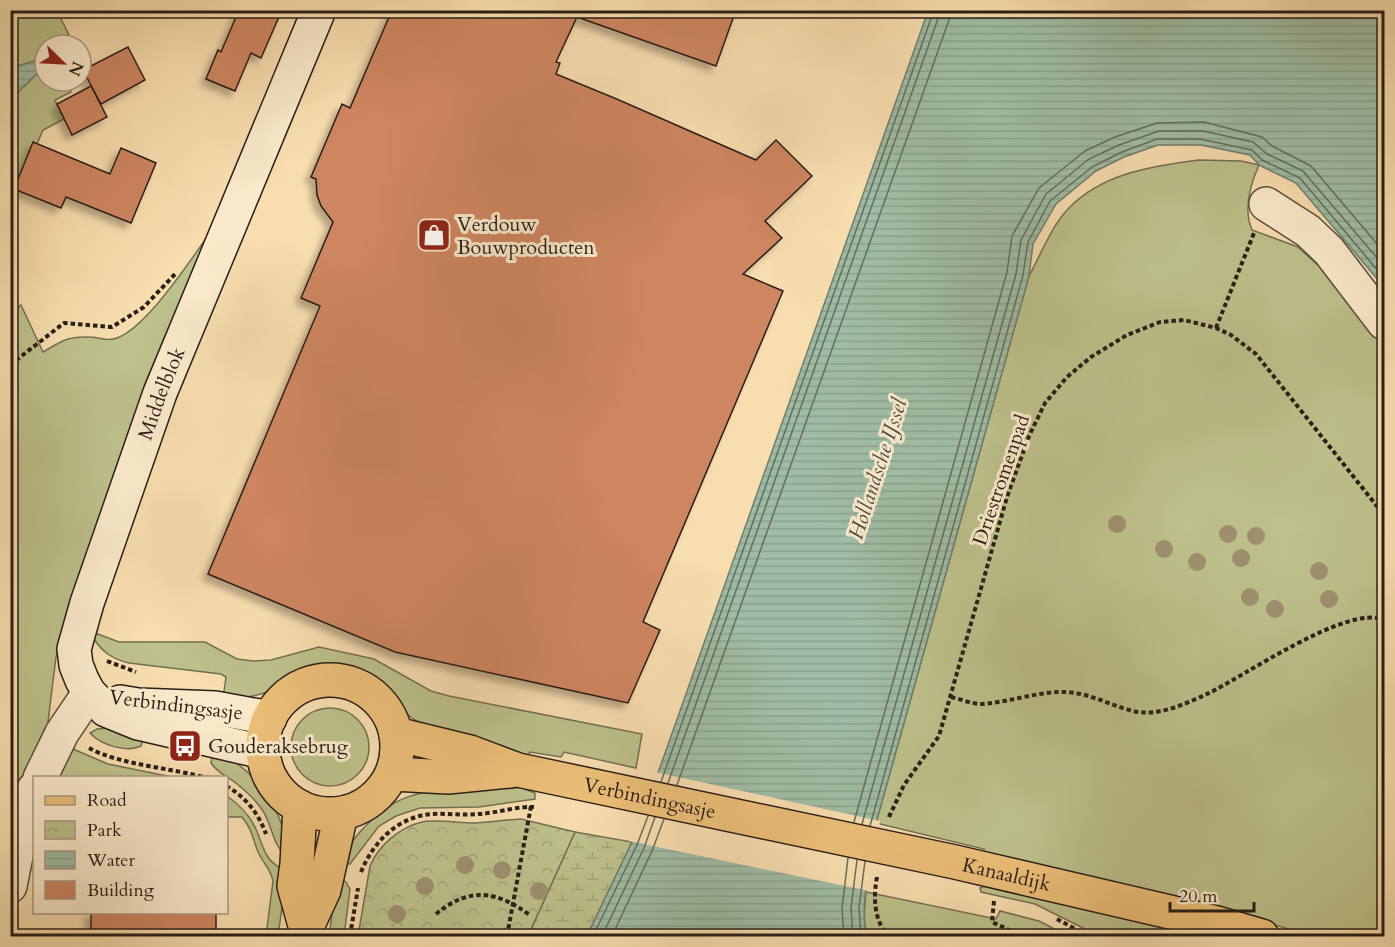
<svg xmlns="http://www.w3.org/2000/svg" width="1395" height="947" viewBox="0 0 1395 947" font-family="Cardo,serif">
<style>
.grass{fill:#bdc18b;stroke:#737052;stroke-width:1.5}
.wetland{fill:url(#wetland-marsh);stroke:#737052;stroke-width:1.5}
.park{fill:url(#park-crowns);stroke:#737052;stroke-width:1.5}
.water{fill:url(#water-rules);stroke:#707e6d;stroke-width:1.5}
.pier{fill:#f8deaf}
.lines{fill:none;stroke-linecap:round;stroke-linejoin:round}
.shore{stroke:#646e5e;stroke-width:1.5}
.building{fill:#ce8660;stroke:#291f18;stroke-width:1.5;filter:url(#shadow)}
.street-casing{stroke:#5d4f3e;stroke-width:36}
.secondary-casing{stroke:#291f18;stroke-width:36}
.primary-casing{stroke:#291f18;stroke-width:36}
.path{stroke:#291f18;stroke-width:4;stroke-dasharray:4.5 3;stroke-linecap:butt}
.street{stroke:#faeacb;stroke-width:33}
.secondary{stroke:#faeacb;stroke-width:33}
.primary{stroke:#ecbf78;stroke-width:33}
.tree{fill:#9e906f}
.labels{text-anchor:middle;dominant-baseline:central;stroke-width:6;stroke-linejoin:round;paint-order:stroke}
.poi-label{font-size:20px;fill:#291f18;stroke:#faeacb;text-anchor:start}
.street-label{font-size:20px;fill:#291f18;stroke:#faeacb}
.water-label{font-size:21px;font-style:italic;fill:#4c4e42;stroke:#faeacb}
</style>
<defs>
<pattern id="wetland-marsh" width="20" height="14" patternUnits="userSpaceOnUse" patternTransform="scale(1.5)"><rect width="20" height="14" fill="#bdc18b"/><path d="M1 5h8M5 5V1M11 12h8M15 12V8" fill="none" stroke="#a2a577"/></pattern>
<pattern id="park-crowns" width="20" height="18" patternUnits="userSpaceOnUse" patternTransform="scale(1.5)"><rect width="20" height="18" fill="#bdc18b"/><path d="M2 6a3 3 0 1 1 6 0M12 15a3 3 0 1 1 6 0" fill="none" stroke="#a2a577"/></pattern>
<pattern id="water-rules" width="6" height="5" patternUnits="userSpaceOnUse" patternTransform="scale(1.5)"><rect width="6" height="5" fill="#9fbda5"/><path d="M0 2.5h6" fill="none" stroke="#89a28d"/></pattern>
<filter id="shadow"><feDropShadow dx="-5.5" dy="5.5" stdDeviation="3" flood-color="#0004"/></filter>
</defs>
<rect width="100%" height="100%" fill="#f8deaf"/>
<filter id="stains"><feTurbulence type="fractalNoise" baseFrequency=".00333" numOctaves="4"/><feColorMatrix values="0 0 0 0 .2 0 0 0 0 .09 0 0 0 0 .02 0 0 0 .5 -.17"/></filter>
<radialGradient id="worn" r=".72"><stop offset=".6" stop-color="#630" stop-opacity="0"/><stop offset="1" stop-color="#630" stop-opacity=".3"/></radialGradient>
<g class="grass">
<polygon points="11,10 57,11 74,45 45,45 45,58 11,68"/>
<polygon points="45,66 45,81 66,81 71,92 55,100 64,119 43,130 11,204 11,99"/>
<path d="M 1199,160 L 1241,161 L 1259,165 C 1250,185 1243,209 1252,230 L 1298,247 L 1320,267 L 1384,344 L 1384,936 L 1312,936 L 1195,901 L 991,855 L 984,852 L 984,849 L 876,823 L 1029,276 C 1041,254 1051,227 1068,209 C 1102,173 1153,166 1199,160 Z"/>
<path d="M 217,223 L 126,440 L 64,624 L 56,657 L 47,730 L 18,789 L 11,822 L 11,314 L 21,305 L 43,352 C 62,341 68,336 90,337 C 97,337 107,341 113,339 C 145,333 197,250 217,223 Z"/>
<path d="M 95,633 L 119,642 L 205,642 L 237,659 L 253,661 L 271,660 L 319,647 L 374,659 L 431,691 L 449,696 L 642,734 L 636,768 L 564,752 L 561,757 L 530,752 L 528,755 C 492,747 455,741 422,724 C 387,706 382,673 336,669 C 304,667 291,683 264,693 C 250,698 237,698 223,698 L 226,677 L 221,674 L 129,663 C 113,659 103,653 94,639 Z"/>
<circle cx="330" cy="747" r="39"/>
<path d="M 109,728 L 143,738 L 141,746 C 126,753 101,745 90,733 L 97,729 Z"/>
<polygon points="73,749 108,764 172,777 53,778"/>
<path d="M 212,755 C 218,756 225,758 230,760 C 252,770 278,806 283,830 C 285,837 284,846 284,853 C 274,847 271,823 263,811 C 256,800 247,792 237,784 C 228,776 218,774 211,763 Z"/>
<path d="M 468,788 L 522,788 L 535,793 L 535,799 L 479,807 L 420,808 L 396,816 L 379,826 L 350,864 L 341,864 C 343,852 352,841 360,832 C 393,794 419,791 468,788 Z"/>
<path d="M 226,795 C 237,803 249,814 255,827 C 264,846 263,862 287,871 L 278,936 L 266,936 L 273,881 C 271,870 264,864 259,854 C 252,839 254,832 242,817 L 227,817 Z"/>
<polygon points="337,878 346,882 350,889 344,936 329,936"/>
<polygon points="985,886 1173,929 1197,936 1113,936 1085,929 1035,904 981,892 980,888"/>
<path d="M 866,892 L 996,919 L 1000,911 L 1039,921 L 1068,936 L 868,936 C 862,924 865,906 866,892 Z"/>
</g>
<polygon class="wetland" points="575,832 632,842 587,936 528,936"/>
<path class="park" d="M 521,819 L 575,832 L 528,936 L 358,936 L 370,866 C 378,846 400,827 422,822 C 437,819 458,823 474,823 C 490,822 505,820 521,819 Z"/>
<g class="water">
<path d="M 928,11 L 1384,11 L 1384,287 L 1296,183 L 1259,165 L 1250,155 L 1201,145 L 1158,145 L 1124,157 L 1096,171 L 1056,204 L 1033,244 L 1029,276 L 876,823 C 873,847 857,918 868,936 L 587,936 L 632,842 L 658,773 Z"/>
<polygon points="45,58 45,66 11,99 11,68"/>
</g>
<polygon class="pier" points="655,772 880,821 869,891 629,841"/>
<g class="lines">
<g class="shore">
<polyline points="661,782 934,10"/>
<polyline points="668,783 941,10"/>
<polyline points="677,785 949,20 950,10"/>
<polyline points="854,822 1007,272 1012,236 1039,188 1085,151 1115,137 1157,123 1204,122 1262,137 1272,146 1311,166 1384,252"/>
<polyline points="862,824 1016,274 1021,240 1046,194 1089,159 1119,145 1159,131 1203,131 1253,142 1267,154 1303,171 1384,266"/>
<polyline points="870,826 1023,275 1028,242 1050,201 1092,167 1122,152 1157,139 1200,139 1252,150 1262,160 1300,178 1384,278"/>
<polyline points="593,936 637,845 648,816"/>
<polyline points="602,936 644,848 655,817"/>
<polyline points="612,936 652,851 664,819"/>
<polyline points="844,936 842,908 848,858"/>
<polyline points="853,936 851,908 857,860"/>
<polyline points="861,936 859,908 865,861"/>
</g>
</g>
<g class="building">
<polygon points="239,10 282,10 261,58 251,53 235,91 206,79 218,50 221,52"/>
<polygon points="392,10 736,10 716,66 577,17 556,62 560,63 556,74 619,100 756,160 776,140 812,176 765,221 782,238 743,274 783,291 643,622 660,630 628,703 395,652 208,574 320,306 301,298 333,222 321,206 317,195 316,179 311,177 342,104 350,108"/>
<polygon points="128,47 145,80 101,104 83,70"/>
<polygon points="91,86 107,117 72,135 57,104"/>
<polygon points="33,142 110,174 121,148 156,163 131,223 66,197 61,208 14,189"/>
<rect x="91" y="912" width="125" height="24"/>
</g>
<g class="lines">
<defs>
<g id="street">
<polyline points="1266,204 1308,231 1329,251 1384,323"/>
<polyline points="40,778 62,733 89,693"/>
<polyline points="10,886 25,810 34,789"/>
</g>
<g id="secondary">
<polyline points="120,702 138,705 215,708 270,718"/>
<path id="s1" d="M 263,752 L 138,723 L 106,710 L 89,693 L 82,680 L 76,665 L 74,649 L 87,603 L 160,393 L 319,10"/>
</g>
<g id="primary">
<circle cx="330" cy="747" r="67"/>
<path id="s2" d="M 396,734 L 470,752 L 518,770 L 955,862 L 1217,923 L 1262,936"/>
<polyline points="392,774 448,777 510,771"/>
<polyline points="300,807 297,864 294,886 306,929"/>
<polyline points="304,936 306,929 324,890 341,814"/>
</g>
</defs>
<use href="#street" class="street-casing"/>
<use href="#secondary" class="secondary-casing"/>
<use href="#primary" class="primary-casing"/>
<g class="path">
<polyline points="1216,328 1254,233"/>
<polyline points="10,365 64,323 112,327 144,307 175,274"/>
<polyline points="107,661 136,672"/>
<path d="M 951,697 C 960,699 972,704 982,704 C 1009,702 1036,692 1063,692 C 1088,692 1109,705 1133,711 C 1158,717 1185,704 1207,694 C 1243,677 1349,603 1384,620"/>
<path d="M 89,748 C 120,765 172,768 207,778"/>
<path d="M 226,786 C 245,796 259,814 266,834"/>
<polyline points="889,817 904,785 939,736 1007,497 1029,436 1045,403 1067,377 1091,357 1127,335 1160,322 1184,320 1216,328 1231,335 1256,354 1384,515"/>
<path d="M 361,872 C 372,845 393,821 424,815 C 442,812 461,816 479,814 C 497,813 518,806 534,807"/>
<path d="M 877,877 C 873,898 874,920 888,936"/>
<polyline points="994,901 992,922 1022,936"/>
<path d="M 436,914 C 470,886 498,891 531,916"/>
<polyline points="1057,919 1088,936"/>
<polyline points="350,936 358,888"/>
<polyline points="421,936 422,934"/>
<polyline points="507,936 531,806"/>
</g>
<use href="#street" class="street"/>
<use href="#secondary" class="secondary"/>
<use href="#primary" class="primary"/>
</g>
<g class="tree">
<circle cx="1117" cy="524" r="9"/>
<circle cx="1228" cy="534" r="9"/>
<circle cx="1256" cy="536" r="9"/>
<circle cx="1164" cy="549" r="9"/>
<circle cx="1241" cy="558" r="9"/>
<circle cx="1197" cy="562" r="9"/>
<circle cx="1319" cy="571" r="9"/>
<circle cx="1250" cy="597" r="9"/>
<circle cx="1329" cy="599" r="9"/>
<circle cx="1275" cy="609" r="9"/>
<circle cx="465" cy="865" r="9"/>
<circle cx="502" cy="870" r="9"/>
<circle cx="425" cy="886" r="9"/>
<circle cx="539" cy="891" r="9"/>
<circle cx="397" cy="914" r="9"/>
</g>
<defs>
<symbol id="shop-square" viewBox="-11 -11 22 22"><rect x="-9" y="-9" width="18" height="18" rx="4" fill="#8f2418" stroke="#faeacb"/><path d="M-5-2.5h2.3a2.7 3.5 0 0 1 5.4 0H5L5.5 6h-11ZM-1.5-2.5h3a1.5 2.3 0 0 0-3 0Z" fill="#fff"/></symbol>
<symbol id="bus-square" viewBox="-11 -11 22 22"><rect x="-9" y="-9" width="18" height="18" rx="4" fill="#8f2418" stroke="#faeacb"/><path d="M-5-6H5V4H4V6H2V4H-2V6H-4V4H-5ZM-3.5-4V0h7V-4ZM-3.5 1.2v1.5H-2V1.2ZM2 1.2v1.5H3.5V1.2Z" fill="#fff"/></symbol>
</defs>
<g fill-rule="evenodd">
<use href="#shop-square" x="415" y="216" width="38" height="38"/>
<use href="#bus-square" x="166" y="727" width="38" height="38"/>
</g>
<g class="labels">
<g class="poi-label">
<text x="457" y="224">Verdouw<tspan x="457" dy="23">Bouwproducten</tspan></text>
<text x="208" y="746">Gouderaksebrug</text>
</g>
<g class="street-label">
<text stroke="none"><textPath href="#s1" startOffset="504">Middelblok</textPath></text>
<text transform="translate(1001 480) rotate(-71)">Driestromenpad</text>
<text transform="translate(176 705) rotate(7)">Verbindingsasje</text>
<text stroke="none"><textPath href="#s2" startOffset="262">Verbindingsasje</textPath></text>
<text stroke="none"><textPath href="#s2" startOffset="627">Kanaaldijk</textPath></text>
</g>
<g class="water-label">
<text transform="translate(878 469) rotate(-72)">Hollandsche IJssel</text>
</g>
</g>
<rect width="1395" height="947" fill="none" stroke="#f8deaf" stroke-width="36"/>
<rect x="12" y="12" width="1371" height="923" fill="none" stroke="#291f18" stroke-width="3"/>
<rect x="18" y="18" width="1359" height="911" fill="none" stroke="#291f18" stroke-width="1.5"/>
<rect x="33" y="776" width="195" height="138" fill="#faeacb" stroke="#a69983" stroke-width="1.5"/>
<rect x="45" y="796" width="30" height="9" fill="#ecbf78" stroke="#a69983" stroke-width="1.5"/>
<text x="87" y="806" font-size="18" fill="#291f18">Road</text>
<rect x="45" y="821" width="30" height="18" fill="url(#park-crowns)" stroke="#a69983" stroke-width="1.5"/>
<text x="87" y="836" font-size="18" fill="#291f18">Park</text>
<rect x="45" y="851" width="30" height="18" fill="url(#water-rules)" stroke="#a69983" stroke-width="1.5"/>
<text x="87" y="866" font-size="18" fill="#291f18">Water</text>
<rect x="45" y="881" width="30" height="18" fill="#ce8660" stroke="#a69983" stroke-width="1.5"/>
<text x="87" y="896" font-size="18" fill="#291f18">Building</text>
<g transform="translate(63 63) rotate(114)"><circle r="28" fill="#faeacb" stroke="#a69983" stroke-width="1.5"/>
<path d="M0-4.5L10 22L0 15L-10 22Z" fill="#8f2418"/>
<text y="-9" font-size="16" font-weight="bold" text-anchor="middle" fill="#291f18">N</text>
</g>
<path d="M1170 902v9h84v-9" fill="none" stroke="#291f18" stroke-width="3"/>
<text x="1179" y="902" font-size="18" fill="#291f18" stroke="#faeacb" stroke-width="4.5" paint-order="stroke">20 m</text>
<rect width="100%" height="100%" filter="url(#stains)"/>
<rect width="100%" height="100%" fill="url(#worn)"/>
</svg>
